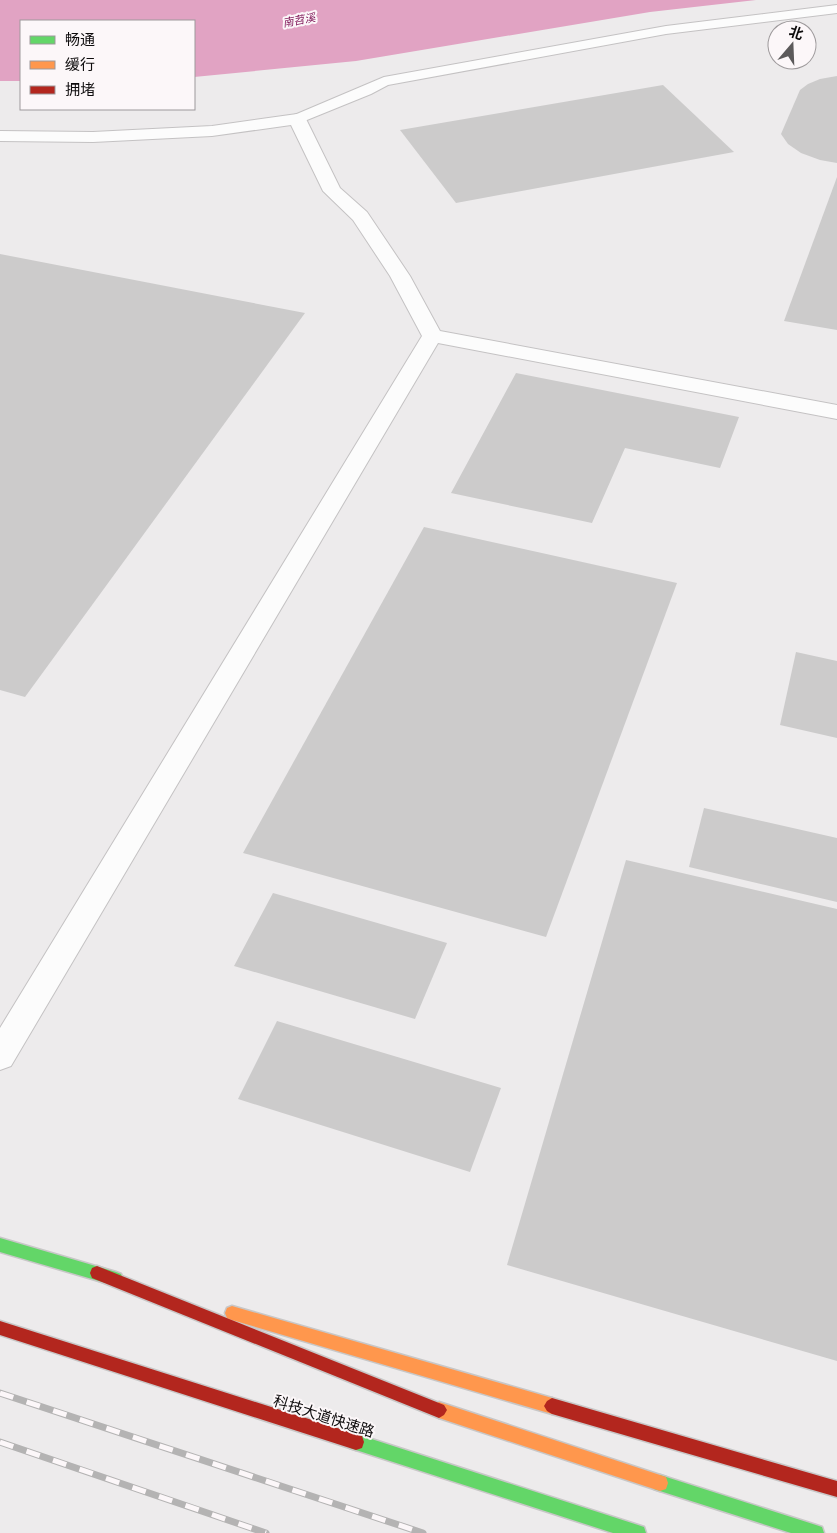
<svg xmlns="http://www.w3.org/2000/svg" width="837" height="1533" viewBox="0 0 837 1533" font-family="'Asap Condensed','Noto Sans SC',sans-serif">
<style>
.water{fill:#e1a3c3}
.building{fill:#cccbcb}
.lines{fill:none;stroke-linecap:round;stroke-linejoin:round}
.lane-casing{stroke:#c4c2c3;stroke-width:2}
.street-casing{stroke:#c4c2c3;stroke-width:2}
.fast-casing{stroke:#c8c7c7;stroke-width:3}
.slow-casing{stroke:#c8c7c7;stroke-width:3}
.jam-casing{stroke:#c8c7c7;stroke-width:3}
.lane{fill:#fcfcfc;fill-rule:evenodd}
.street{fill:#fcfcfc;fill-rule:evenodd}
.fast{fill:#63d668;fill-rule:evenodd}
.slow{fill:#ff974d;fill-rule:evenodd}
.jam{fill:#b3261e;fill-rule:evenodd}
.rail-casing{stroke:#b4b3b3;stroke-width:7}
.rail{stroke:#fcf7f9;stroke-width:5;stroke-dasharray:14;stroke-linecap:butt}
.labels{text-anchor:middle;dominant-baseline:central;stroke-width:4;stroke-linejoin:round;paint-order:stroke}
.far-water-label{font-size:11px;font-style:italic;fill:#81195a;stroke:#fcf7f9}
.near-street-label{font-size:15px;fill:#0e0c0d;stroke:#fcf7f9}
</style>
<rect width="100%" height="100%" fill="#edebec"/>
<polygon class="water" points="0,0 756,0 650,12 356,61 194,77 194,21 21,21 21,81 0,81"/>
<g class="building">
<polygon points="837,76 837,163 820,160 801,153 788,144 781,134 800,90 808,84 820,79"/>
<polygon points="663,85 734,152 456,203 400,130"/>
<polygon points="837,177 837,330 784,321"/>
<polygon points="0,254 305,313 25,697 0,690"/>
<polygon points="516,373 739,417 720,468 625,448 592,523 451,493"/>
<polygon points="424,527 677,583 546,937 243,853"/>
<polygon points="796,652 837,661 837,738 780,725"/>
<polygon points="704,808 837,838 837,902 689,867"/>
<polygon points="626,860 837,909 837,1361 507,1265"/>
<polygon points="273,893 447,943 415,1019 234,966"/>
<polygon points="277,1021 501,1088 470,1172 238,1099"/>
</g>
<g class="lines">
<defs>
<polygon id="lane" points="837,5 837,13 666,34 388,85 371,94 302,122 292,122 290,119 292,116 384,77 666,26"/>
<polygon id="street" points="297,114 303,115 306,119 340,188 367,212 410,276 440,331 837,405 837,419 438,343 11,1066 0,1070 0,1028 422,336 390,276 353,220 323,191 291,125 212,136 93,142 0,141 0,131 93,132 212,126"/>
<g id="fast">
<polygon points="0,1238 116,1272 121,1274 123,1279 121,1284 116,1286 0,1252"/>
<polygon points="356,1434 638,1525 644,1527 646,1533 613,1533 356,1450 350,1448 348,1442 350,1436"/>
<polygon points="660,1475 816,1525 822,1527 824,1533 791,1533 660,1491 654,1489 652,1483 654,1477"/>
</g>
<g id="slow">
<polygon points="232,1306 552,1398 557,1401 560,1406 557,1411 552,1414 232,1320 227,1318 225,1313 227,1308"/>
<polygon points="439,1402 660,1475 666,1477 668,1483 666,1489 660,1491 439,1418 434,1415 431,1410 434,1405"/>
</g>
<g id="jam">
<polygon points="97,1266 444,1405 447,1410 444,1415 439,1418 92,1278 90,1273 92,1268"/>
<polygon points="0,1321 356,1434 362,1436 364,1442 362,1448 356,1450 0,1335"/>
<polygon points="552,1398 837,1481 837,1497 552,1414 547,1411 544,1406 547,1401"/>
</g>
</defs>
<use href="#lane" class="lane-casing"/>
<use href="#street" class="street-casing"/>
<use href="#fast" class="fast-casing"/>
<use href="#slow" class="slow-casing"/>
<use href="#jam" class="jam-casing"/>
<use href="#lane" class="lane"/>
<use href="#street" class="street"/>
<use href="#fast" class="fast"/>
<use href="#slow" class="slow"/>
<use href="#jam" class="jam"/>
<defs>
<g id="rail">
<polyline points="0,1393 423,1533"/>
<polyline points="0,1442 266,1533"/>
</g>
</defs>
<use href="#rail" class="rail-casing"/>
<use href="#rail" class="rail"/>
</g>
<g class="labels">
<g class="far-water-label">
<text transform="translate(299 20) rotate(-11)">南苕溪</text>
</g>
<g class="near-street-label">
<text transform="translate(324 1416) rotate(18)">科技大道快速路</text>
</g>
</g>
<rect x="20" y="20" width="175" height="90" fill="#fcf7f9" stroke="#9d999b"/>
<rect x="30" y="36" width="25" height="8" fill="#63d668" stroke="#9d999b"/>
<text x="65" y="45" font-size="15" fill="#0e0c0d">畅通</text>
<rect x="30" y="61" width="25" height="8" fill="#ff974d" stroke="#9d999b"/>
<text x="65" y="70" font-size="15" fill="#0e0c0d">缓行</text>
<rect x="30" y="86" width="25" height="8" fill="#b3261e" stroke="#9d999b"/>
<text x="65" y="95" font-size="15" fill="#0e0c0d">拥堵</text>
<g transform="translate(792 45) rotate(19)"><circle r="24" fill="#fcf7f9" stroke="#9d999b"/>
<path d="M0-4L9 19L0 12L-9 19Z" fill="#5c5a5b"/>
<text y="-8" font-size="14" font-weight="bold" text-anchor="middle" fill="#0e0c0d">北</text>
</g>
</svg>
